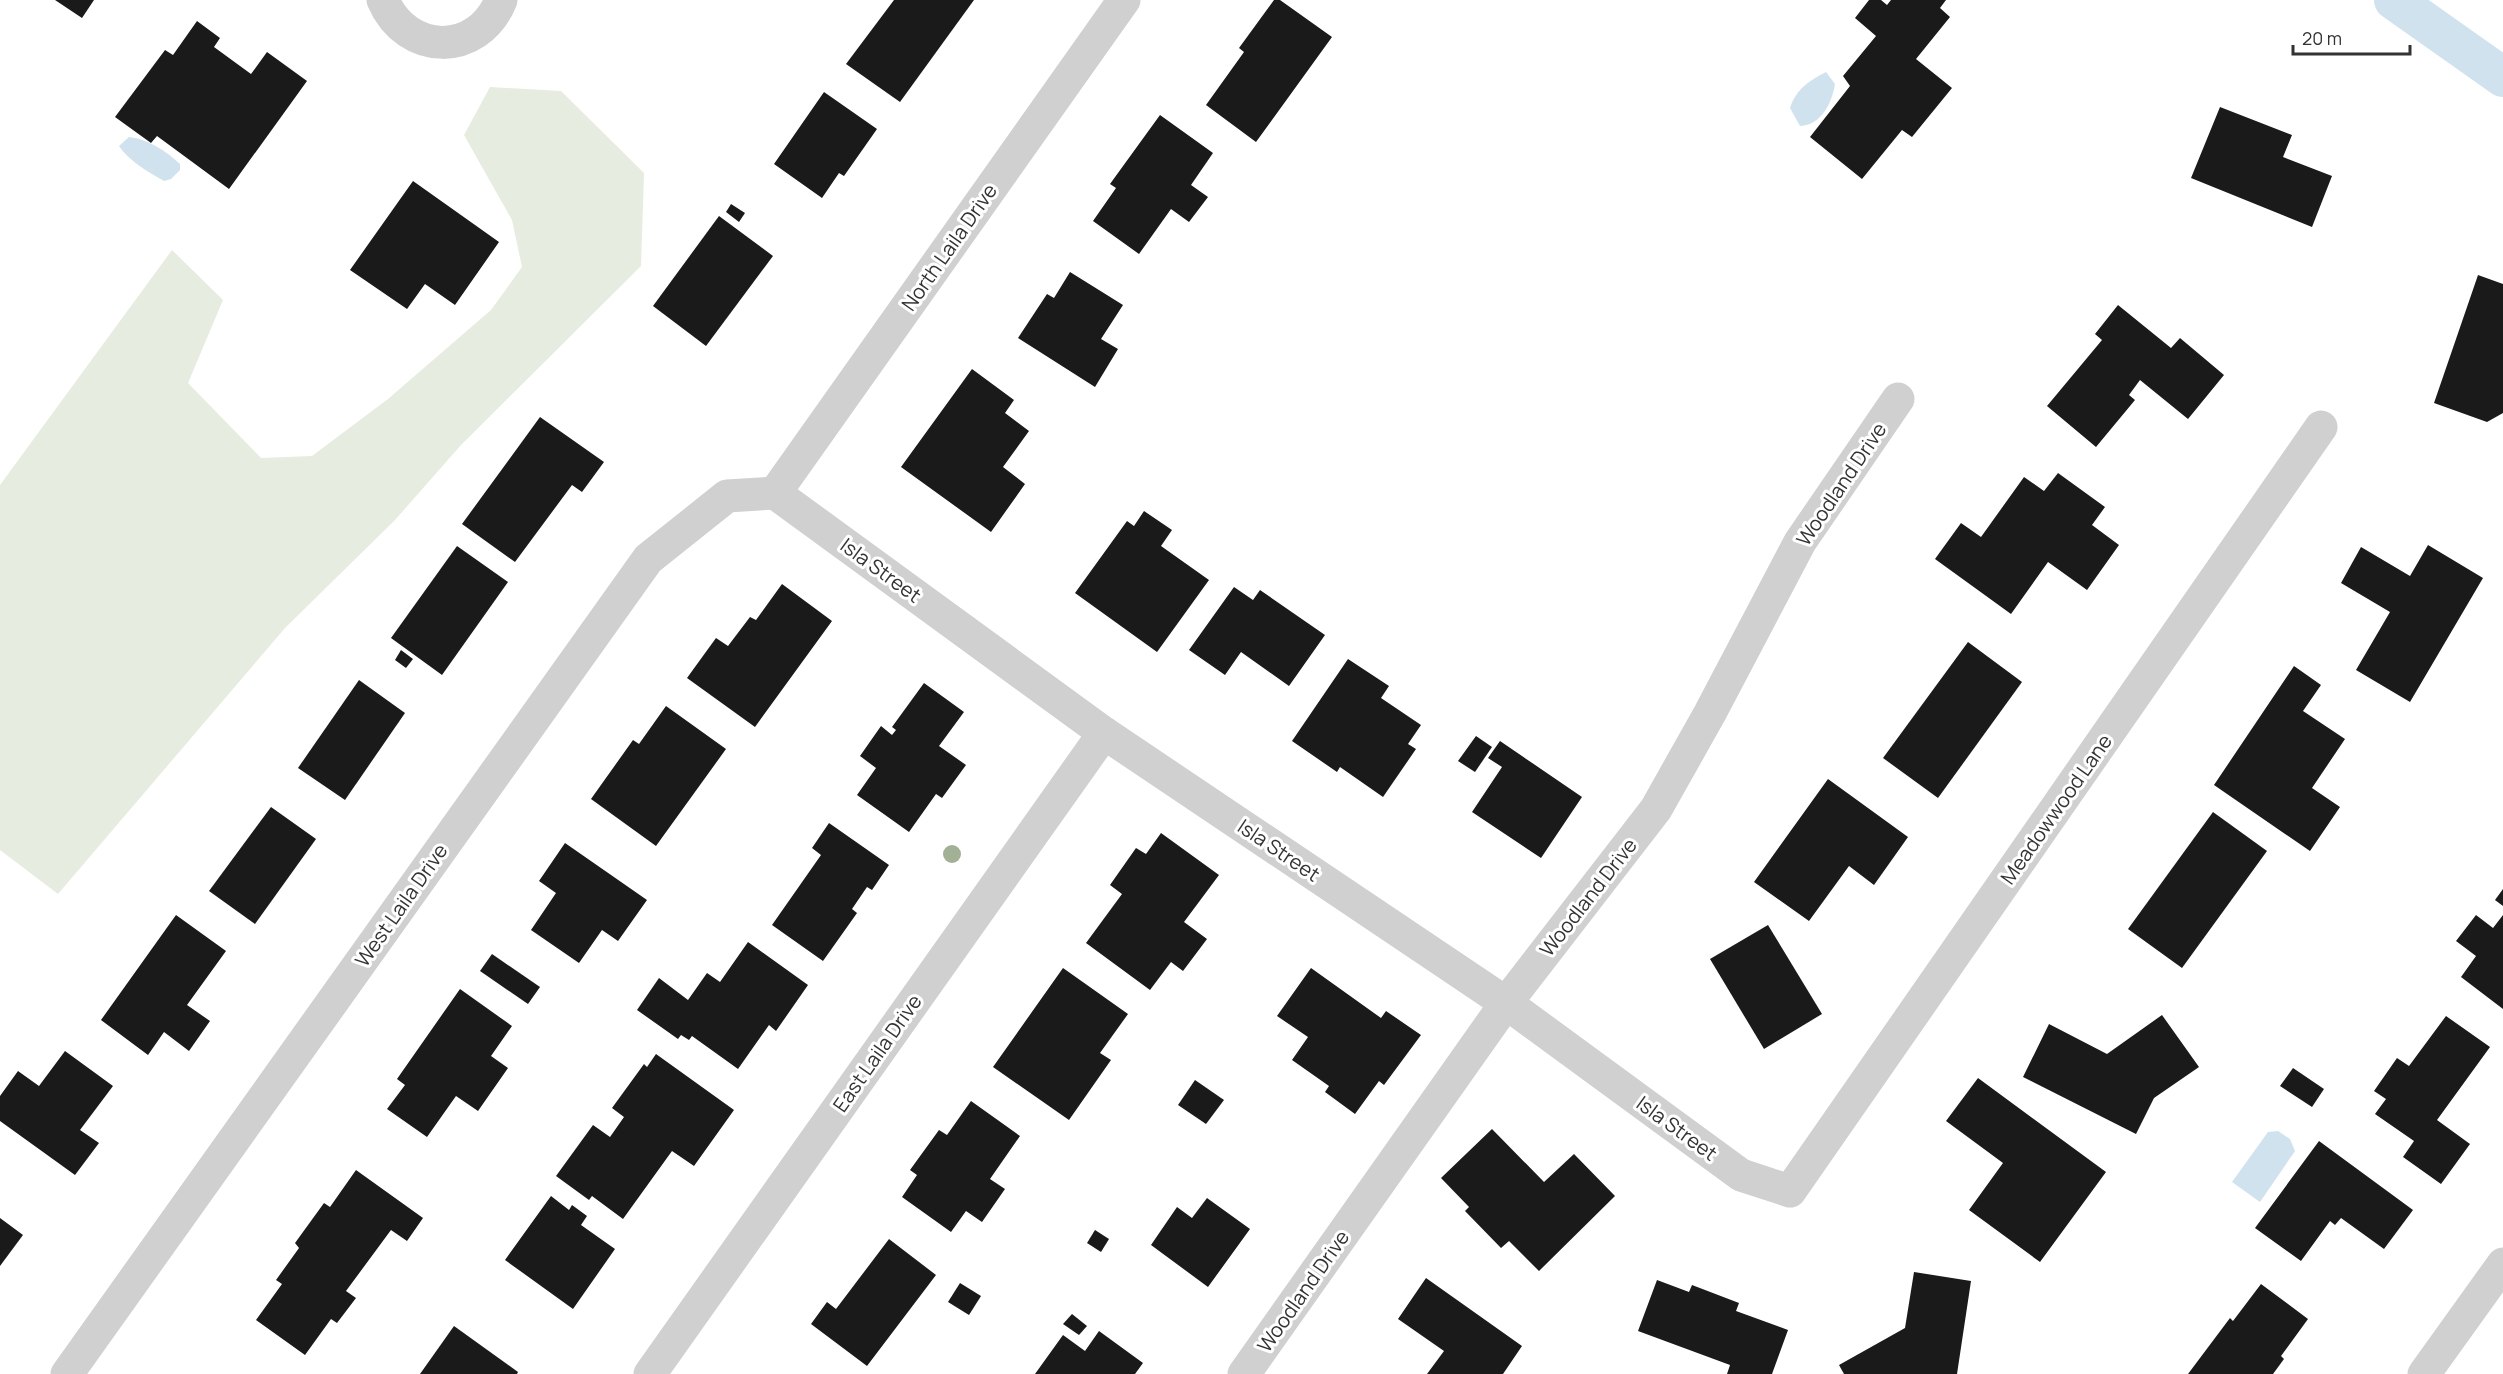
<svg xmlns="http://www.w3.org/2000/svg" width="2503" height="1374" viewBox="0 0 2503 1374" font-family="Manrope,sans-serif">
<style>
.green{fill:#e6ecdf}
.water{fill:#cfe2ee}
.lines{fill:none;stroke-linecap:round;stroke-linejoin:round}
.canal{stroke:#cfe2ee;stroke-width:40}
.building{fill:#1a1a1a}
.minor{stroke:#d0d0d0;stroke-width:33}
.tree{fill:#a2b095}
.labels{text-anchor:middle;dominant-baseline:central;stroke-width:6;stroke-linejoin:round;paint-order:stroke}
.street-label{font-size:20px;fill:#333;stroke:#fff}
</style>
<rect width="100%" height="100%" fill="#fff"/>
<polygon class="green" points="490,87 561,91 644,173 641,266 461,445 395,520 285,628 58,894 0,850 0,485 172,250 223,300 188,383 261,458 312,456 388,399 491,310 522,267 512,220 464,135"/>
<g class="water">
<path d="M 1826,72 L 1835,84 C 1832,103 1821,125 1800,126 L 1790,108 C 1796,89 1809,81 1826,72 Z"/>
<path d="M 129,137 C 148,139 166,151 180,164 L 180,170 L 171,179 L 164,181 C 148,172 129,161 119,146 Z"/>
<polygon points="2278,1131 2290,1139 2295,1151 2260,1202 2232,1182 2268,1132"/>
</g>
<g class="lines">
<polyline class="canal" points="2394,0 2503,77"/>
</g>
<g class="building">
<polygon points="55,0 94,0 82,18"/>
<polygon points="894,0 974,0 900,102 846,64"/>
<polygon points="1274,0 1280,0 1332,37 1256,142 1206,105 1244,52 1239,48"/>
<polygon points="1869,0 1881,0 1887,5 1891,0 1946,0 1940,8 1950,17 1916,59 1952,88 1912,137 1902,130 1862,179 1810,137 1850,86 1843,76 1876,36 1855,18"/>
<polygon points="197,21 220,38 214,47 251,74 267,52 307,81 229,189 157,136 151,143 115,117 165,50 173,55"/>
<polygon points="824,92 877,129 844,176 839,173 822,198 774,164"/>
<polygon points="2220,107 2292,135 2283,157 2332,176 2312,227 2191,178"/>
<polygon points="1160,115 1213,153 1191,185 1208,197 1189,222 1171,209 1139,254 1093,221 1116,188 1110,184"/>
<polygon points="413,181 499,242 455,305 425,284 407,309 350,270"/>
<polygon points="731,204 745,213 739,222 726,212"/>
<polygon points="719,216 773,256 706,346 653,306"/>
<polygon points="1070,272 1123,305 1101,339 1118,349 1095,387 1018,338 1047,294 1054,298"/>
<polygon points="2478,275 2503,284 2503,413 2487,422 2434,403"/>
<polygon points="2118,305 2171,348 2180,338 2224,375 2188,419 2140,380 2129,395 2135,400 2096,447 2047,406 2102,340 2095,334"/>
<polygon points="972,369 1014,400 1005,413 1029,431 1003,467 1025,484 991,532 901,467"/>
<polygon points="540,417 604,462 582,492 572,485 515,562 462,524"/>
<polygon points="2058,473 2105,507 2092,525 2119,545 2087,590 2048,562 2011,614 1935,559 1961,523 1981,537 2024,477 2044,491"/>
<polygon points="1144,511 1172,530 1161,546 1209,580 1157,652 1075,593 1127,521 1134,526"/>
<polygon points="2428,545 2483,578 2410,702 2356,670 2390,612 2341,583 2361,547 2410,576"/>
<polygon points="457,546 508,582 442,675 391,638"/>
<polygon points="782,584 832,621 755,727 687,678 716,638 728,646 750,617 756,620"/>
<polygon points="1234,587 1253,600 1260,590 1325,635 1289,686 1241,652 1225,675 1189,650"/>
<polygon points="1968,642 2022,682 1938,798 1883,758"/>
<polygon points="401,650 413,659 406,668 395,660"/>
<polygon points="1348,659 1389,686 1381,698 1421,725 1408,744 1416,749 1383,797 1340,767 1337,772 1292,741"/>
<polygon points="2294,666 2321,685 2303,711 2345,739 2312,788 2340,807 2310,851 2214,785"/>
<polygon points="359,680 405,713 345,800 298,768"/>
<polygon points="924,683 964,712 939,746 966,765 942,798 936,794 909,832 857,795 876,768 860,756 881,726 892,735 896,730 892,727"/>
<polygon points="666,706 726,749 656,846 591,799 633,740 639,744"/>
<polygon points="1476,736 1492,747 1475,772 1458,761"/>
<polygon points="1500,741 1582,797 1541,858 1472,812 1502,767 1488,758"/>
<polygon points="1828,779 1908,837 1874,885 1849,866 1809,921 1754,882"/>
<polygon points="271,807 316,839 255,924 209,891"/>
<polygon points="2213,812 2267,851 2182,968 2128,929"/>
<polygon points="829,823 889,865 872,890 867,887 852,909 857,913 823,961 772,925 821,855 812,848"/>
<polygon points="1161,833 1219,875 1184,922 1207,939 1183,971 1171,962 1150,990 1086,943 1122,894 1110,885 1136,848 1146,854"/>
<polygon points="565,843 647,900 618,941 602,930 579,963 531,930 556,893 539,881"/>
<polygon points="2503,889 2503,906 2495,900"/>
<polygon points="176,915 226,951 187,1005 210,1021 189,1051 164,1032 148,1055 101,1020"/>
<polygon points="2476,915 2493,928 2503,915 2503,1009 2461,977 2476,956 2456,941"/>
<polygon points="1768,925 1822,1014 1764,1049 1710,959"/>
<polygon points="748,942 808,985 776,1031 769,1025 738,1069 692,1036 689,1040 681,1035 678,1039 637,1010 659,978 688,1000 707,973 720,982"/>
<polygon points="492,954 540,987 528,1004 480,971"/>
<polygon points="1063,968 1128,1014 1100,1053 1111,1060 1069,1120 993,1067"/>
<polygon points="1311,968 1381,1018 1386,1011 1421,1035 1384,1085 1379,1081 1355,1114 1325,1092 1329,1086 1292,1060 1308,1037 1277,1016"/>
<polygon points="460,989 512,1026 491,1056 508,1068 478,1111 456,1096 427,1137 387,1109 405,1085 397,1079"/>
<polygon points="2162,1015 2199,1067 2154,1098 2136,1134 2023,1077 2049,1024 2107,1054"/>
<polygon points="2446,1016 2490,1047 2437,1120 2470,1144 2441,1184 2403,1157 2414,1141 2375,1114 2386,1099 2374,1091 2397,1058 2409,1066"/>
<polygon points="65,1051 113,1086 80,1130 99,1143 75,1175 0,1121 0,1096 18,1071 39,1086"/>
<polygon points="656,1054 734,1110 694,1166 672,1151 623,1219 592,1196 589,1200 556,1176 593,1125 610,1137 624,1117 612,1108 644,1064 647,1067"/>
<polygon points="2293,1068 2324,1089 2312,1107 2280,1086"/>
<polygon points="1978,1078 2106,1172 2040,1262 1969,1210 2003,1163 1946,1121"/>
<polygon points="1195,1080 1224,1100 1206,1124 1178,1105"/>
<polygon points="971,1101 1020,1136 990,1179 1005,1189 982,1222 966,1211 951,1232 902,1197 917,1175 910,1170 939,1130 947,1135"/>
<polygon points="1492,1129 1544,1182 1574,1154 1615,1196 1539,1271 1509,1241 1501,1248 1465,1211 1469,1207 1441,1178"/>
<polygon points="2319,1141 2413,1210 2384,1249 2341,1218 2335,1225 2330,1221 2301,1261 2255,1228"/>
<polygon points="356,1170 423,1218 407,1241 391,1230 346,1291 356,1298 337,1323 331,1319 305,1355 256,1320 282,1284 276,1280 299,1248 295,1243 324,1203 330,1207"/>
<polygon points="551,1196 569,1210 572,1205 587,1216 581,1225 615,1249 573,1309 505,1260"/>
<polygon points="1207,1198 1250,1229 1208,1287 1151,1245 1177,1207 1192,1218"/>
<polygon points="0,1218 23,1235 0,1266"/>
<polygon points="1095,1230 1109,1239 1101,1252 1087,1243"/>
<polygon points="889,1239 936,1275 867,1366 811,1324 827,1302 836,1309"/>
<polygon points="1914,1272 1971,1281 1957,1374 1844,1374 1839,1365 1905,1328"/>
<polygon points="1426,1278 1522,1346 1503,1374 1427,1374 1444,1351 1398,1319"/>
<polygon points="1657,1280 1689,1292 1692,1285 1739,1303 1736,1311 1788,1330 1772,1374 1727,1374 1730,1365 1638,1331"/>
<polygon points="960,1283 981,1296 969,1315 948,1302"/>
<polygon points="2261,1284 2308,1319 2281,1356 2284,1359 2273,1374 2188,1374 2230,1318 2233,1321"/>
<polygon points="1072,1314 1087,1326 1079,1335 1063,1324"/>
<polygon points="454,1326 518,1372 517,1374 420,1374"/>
<polygon points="1099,1331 1143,1363 1135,1374 1035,1374 1063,1335 1085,1351"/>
</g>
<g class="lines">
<g class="minor">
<path d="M 383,0 C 407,56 478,57 501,0"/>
<polyline points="775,493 1104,733 1506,1003 1741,1175 1790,1191 2321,427"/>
<polyline points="775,493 1124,0"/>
<polyline points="67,1374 648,559 727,496 775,493"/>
<polyline points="650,1374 1104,733"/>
<polyline points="1244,1374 1506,1003 1656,809 1710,713 1800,542 1898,399"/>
<polyline points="2424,1374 2503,1264"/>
</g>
</g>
<circle class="tree" cx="952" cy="854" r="9"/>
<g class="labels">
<g class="street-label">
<text transform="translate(949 247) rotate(-55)">North Laila Drive</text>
<text transform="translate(1841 484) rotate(-56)">Woodland Drive</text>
<text transform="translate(881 570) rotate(36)">Isla Street</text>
<text transform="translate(2056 809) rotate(-55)">Meadowwood Lane</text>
<text transform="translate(1279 850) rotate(34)">Isla Street</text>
<text transform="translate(1588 897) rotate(-52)">Woodland Drive</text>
<text transform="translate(401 905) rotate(-55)">West Laila Drive</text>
<text transform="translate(877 1053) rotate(-55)">East Laila Drive</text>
<text transform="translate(1677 1128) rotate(36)">Isla Street</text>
<text transform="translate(1303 1291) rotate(-55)">Woodland Drive</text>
</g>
</g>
<path d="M2293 45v9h117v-9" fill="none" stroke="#333333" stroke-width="3"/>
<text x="2302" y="45" font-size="18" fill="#333333" stroke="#ffffff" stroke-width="4.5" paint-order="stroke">20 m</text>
</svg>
